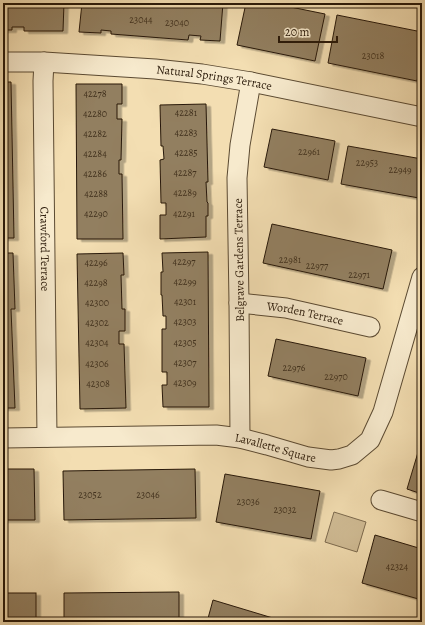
<svg xmlns="http://www.w3.org/2000/svg" width="425" height="625" viewBox="0 0 425 625" font-family="Alegreya,serif">
<style>
.green{fill:#d0bc95;stroke:#7c6a4e}
.building{fill:#927f60;stroke:#281808;filter:url(#shadow)}
.lines{fill:none;stroke-linecap:round;stroke-linejoin:round}
.street-casing{stroke:#5b4a32;stroke-width:21}
.street{stroke:#f7eacd;stroke-width:19}
.labels{text-anchor:middle;dominant-baseline:central;stroke-width:4;stroke-linejoin:round;paint-order:stroke}
.number-label{font-size:10px;fill:#42321e}
.street-label{font-size:12px;fill:#281808;stroke:#f7eacd}
</style>
<defs>
<filter id="shadow"><feDropShadow dx="4.5" dy="2.5" stdDeviation="0" flood-color="#0004"/></filter>
</defs>
<rect width="100%" height="100%" fill="#f3deb2"/>
<filter id="stains"><feTurbulence type="fractalNoise" baseFrequency=".005" numOctaves="4"/><feColorMatrix values="0 0 0 0 .2 0 0 0 0 .09 0 0 0 0 .02 0 0 0 .5 -.17"/></filter>
<radialGradient id="worn" r=".72"><stop offset=".6" stop-color="#630" stop-opacity="0"/><stop offset="1" stop-color="#630" stop-opacity=".3"/></radialGradient>
<polygon class="green" points="334,512 366,522 357,552 325,542"/>
<g class="building">
<polygon points="3,3 64,3 63,31 24,31 24,27 12,27 12,30 3,30"/>
<polygon points="82,3 223,3 220,41 200,40 201,36 189,35 188,40 111,34 111,31 101,30 101,33 79,32"/>
<polygon points="246,3 271,3 325,14 315,61 237,45"/>
<polygon points="337,15 422,32 422,77 418,76 417,81 328,63"/>
<polygon points="3,82 11,82 14,238 3,238"/>
<polygon points="76,84 122,84 122,104 117,104 117,119 122,119 121,160 119,160 119,174 122,174 123,239 77,239"/>
<polygon points="206,104 208,182 206,182 207,202 208,203 208,216 206,216 206,237 160,239 160,215 166,215 166,203 161,203 160,160 164,159 163,146 161,146 160,105"/>
<polygon points="272,129 335,141 328,180 264,167"/>
<polygon points="348,146 422,159 422,182 419,198 341,184"/>
<polygon points="272,224 392,250 383,289 263,263"/>
<polygon points="208,252 209,407 163,407 162,385 167,385 167,372 162,372 162,329 166,329 166,316 163,316 162,295 161,295 161,272 163,272 162,253"/>
<polygon points="3,253 13,253 15,309 11,309 15,408 3,408"/>
<polygon points="123,253 124,275 121,275 122,309 125,309 125,331 119,331 119,344 124,344 126,408 80,409 77,254"/>
<polygon points="276,339 366,358 358,396 268,376"/>
<polygon points="422,439 422,494 407,489"/>
<polygon points="3,469 34,469 35,520 3,520"/>
<polygon points="195,469 196,518 64,520 63,471"/>
<polygon points="225,474 320,491 311,539 216,522"/>
<polygon points="375,535 422,549 422,600 362,583"/>
<polygon points="179,592 179,622 64,622 64,593"/>
<rect x="3" y="593" width="33" height="29"/>
<polygon points="213,600 286,622 207,622"/>
</g>
<g class="lines">
<defs>
<g id="street">
<path id="s1" d="M 3,62 L 44,62 L 155,69 L 202,74 L 251,82 L 422,117"/>
<path id="s2" d="M 44,62 L 43,81 L 47,437"/>
<path id="s3" d="M 239,303 L 286,308 L 370,327"/>
<path id="s4" d="M 3,438 L 216,435 L 240,438 L 267,445 L 308,457 L 331,460 L 339,459 L 352,455 L 370,440 L 383,412 L 422,277"/>
<polyline points="240,438 239,303 237,178 240,145 251,82"/>
<polyline points="381,500 422,512"/>
</g>
</defs>
<use href="#street" class="street-casing"/>
<use href="#street" class="street"/>
</g>
<g class="labels">
<g class="number-label">
<text x="141" y="19">23044</text>
<text x="177" y="22">23040</text>
<text x="373" y="55">23018</text>
<text x="95" y="93">42278</text>
<text x="186" y="112">42281</text>
<text x="95" y="113">42280</text>
<text x="186" y="132">42283</text>
<text x="95" y="133">42282</text>
<text x="309" y="151">22961</text>
<text x="186" y="152">42285</text>
<text x="95" y="153">42284</text>
<text x="367" y="162">22953</text>
<text x="400" y="169">22949</text>
<text x="185" y="172">42287</text>
<text x="95" y="173">42286</text>
<text x="185" y="192">42289</text>
<text x="96" y="193">42288</text>
<text x="96" y="213">42290</text>
<text x="184" y="213">42291</text>
<text x="290" y="259">22981</text>
<text x="184" y="261">42297</text>
<text x="96" y="262">42296</text>
<text x="317" y="265">22977</text>
<text x="359" y="274">22971</text>
<text x="185" y="281">42299</text>
<text x="96" y="282">42298</text>
<text x="185" y="301">42301</text>
<text x="97" y="302">42300</text>
<text x="185" y="321">42303</text>
<text x="97" y="322">42302</text>
<text x="97" y="342">42304</text>
<text x="185" y="342">42305</text>
<text x="185" y="362">42307</text>
<text x="97" y="363">42306</text>
<text x="294" y="367">22976</text>
<text x="336" y="376">22970</text>
<text x="185" y="382">42309</text>
<text x="98" y="383">42308</text>
<text x="90" y="494">23052</text>
<text x="148" y="494">23046</text>
<text x="248" y="501">23036</text>
<text x="285" y="509">23032</text>
<text x="397" y="566">42324</text>
</g>
<g class="street-label">
<text stroke="none"><textPath href="#s1" startOffset="212">Natural Springs Terrace</textPath></text>
<text stroke="none"><textPath href="#s2" startOffset="187">Crawford Terrace</textPath></text>
<text transform="translate(239 260) rotate(-91)">Belgrave Gardens Terrace</text>
<text stroke="none"><textPath href="#s3" startOffset="67">Worden Terrace</textPath></text>
<text stroke="none"><textPath href="#s4" startOffset="274">Lavallette Square</textPath></text>
</g>
</g>
<rect width="425" height="625" fill="none" stroke="#f3deb2" stroke-width="16"/>
<rect x="4" y="4" width="417" height="617" fill="none" stroke="#281808" stroke-width="2"/>
<rect x="8" y="8" width="409" height="609" fill="none" stroke="#281808"/>
<path d="M279 36v6h58v-6" fill="none" stroke="#281808" stroke-width="2"/>
<text x="285" y="36" font-size="12" fill="#281808" stroke="#f7eacd" stroke-width="3" paint-order="stroke">20 m</text>
<rect width="100%" height="100%" filter="url(#stains)"/>
<rect width="100%" height="100%" fill="url(#worn)"/>
</svg>
